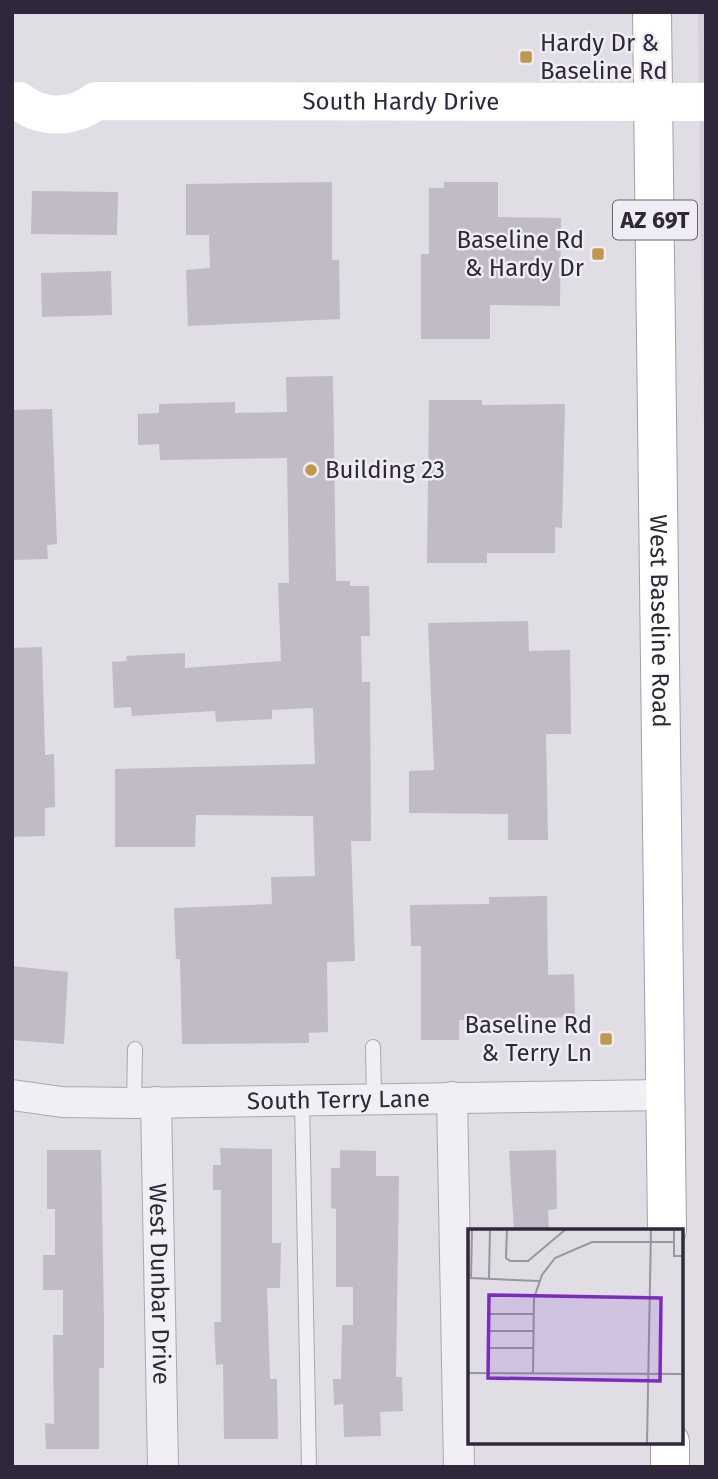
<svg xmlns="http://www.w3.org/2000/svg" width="718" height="1479" viewBox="0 0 718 1479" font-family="'Fira Sans',sans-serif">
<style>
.built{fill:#d4cfda}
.building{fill:#c0bbc7}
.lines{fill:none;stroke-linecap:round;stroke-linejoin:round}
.lane-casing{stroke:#aba7b2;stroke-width:16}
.street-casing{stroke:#aba7b2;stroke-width:32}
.primary-casing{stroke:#a59eaf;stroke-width:40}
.lane{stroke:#f1eff4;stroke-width:14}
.street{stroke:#f1eff4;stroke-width:30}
.secondary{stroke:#fff;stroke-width:38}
.primary{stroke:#fff;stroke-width:38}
.poi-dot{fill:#bf974d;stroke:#efecf3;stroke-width:2.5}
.labels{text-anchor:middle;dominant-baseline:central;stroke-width:5;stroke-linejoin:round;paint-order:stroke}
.shield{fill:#efecf3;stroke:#696372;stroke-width:2}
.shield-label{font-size:23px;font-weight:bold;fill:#30283a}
.poi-label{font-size:24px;fill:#30283a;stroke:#efecf3;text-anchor:start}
.street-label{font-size:24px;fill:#30283a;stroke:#efecf3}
.inset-road{fill:none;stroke:#9a95a1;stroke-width:2}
.view{fill:#7b2cbf;fill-opacity:0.15;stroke:#7b2cbf;stroke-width:3.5}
.inset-edge{fill:none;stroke:#30283a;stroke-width:3.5}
</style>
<rect width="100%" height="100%" fill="#e0dde5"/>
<polygon class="built" points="698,12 706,12 705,499 700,182"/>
<g class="building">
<polygon points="332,182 332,260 339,260 340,319 188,326 186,270 210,268 209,235 186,235 186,184"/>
<polygon points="444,182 498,182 498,217 561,218 560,306 490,305 490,339 421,339 421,254 429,254 429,188 444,188"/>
<polygon points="32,191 118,192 117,235 31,234"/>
<polygon points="111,271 112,315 42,317 41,273"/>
<polygon points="333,376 336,581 350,581 350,586 369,586 370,636 361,636 362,682 370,682 371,841 351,841 355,961 327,962 328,1032 309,1033 309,1043 182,1044 180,959 176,959 174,908 272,904 271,877 315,876 313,816 196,815 195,847 115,847 115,769 315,764 313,708 272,710 272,719 216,722 215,711 132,716 131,707 114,708 112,662 127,661 126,656 185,653 185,668 281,661 278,583 289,583 287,458 160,460 159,444 138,445 138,414 159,413 159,404 235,402 235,413 287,412 286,377"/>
<polygon points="429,400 482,400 482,405 565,404 562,528 555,527 555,553 487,553 487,563 427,563"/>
<polygon points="52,409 57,544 47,545 48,559 12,560 12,410"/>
<polygon points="528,621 529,651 570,650 571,734 546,734 548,840 508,840 508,814 409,813 409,771 434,770 428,623"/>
<polygon points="42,647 45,755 54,754 55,807 45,808 45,836 12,837 12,648"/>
<polygon points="547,896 548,975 574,974 575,1017 459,1020 459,1040 421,1040 421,946 411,946 410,905 489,904 489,897"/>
<polygon points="12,966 68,972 64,1044 12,1040"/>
<polygon points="220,1148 272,1149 272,1243 281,1243 280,1288 267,1288 270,1379 277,1379 278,1439 224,1439 223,1364 216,1365 214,1322 221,1322 221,1190 213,1190 213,1165 221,1165"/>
<polygon points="47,1150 101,1150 104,1322 104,1368 99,1368 99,1449 46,1449 45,1423 54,1424 53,1335 63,1335 63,1290 43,1290 43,1255 55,1255 55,1209 47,1209"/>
<polygon points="340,1150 376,1151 376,1176 399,1176 396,1377 402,1377 403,1411 380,1412 381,1436 344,1437 343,1404 334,1405 333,1379 341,1379 342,1325 353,1325 353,1287 336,1287 336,1209 331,1208 331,1168 340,1168"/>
<polygon points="556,1150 557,1209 548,1210 549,1230 514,1230 509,1151"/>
</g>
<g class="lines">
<defs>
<g id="lane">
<polyline points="373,1047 374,1098"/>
<polyline points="302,1100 309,1467"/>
<polyline points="134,1103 135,1049"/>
</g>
<g id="street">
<path id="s1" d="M 12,1095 L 62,1102 L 134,1103 L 665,1095"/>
<polyline points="452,1097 459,1467"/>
<path id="s2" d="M 156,1102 L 163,1467"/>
</g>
<g id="primary">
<path id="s4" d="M 652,12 L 667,1230"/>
<polyline points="670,1442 670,1467"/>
</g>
</defs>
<use href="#lane" class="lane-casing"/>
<use href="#street" class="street-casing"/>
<use href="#primary" class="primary-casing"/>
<use href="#lane" class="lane"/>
<use href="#street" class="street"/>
<path class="secondary" id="s3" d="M 19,101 C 41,119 73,119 96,101 L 706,102"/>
<use href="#primary" class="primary"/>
</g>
<g class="poi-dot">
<rect x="519" y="50" width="14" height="14" rx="3.5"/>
<rect x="591" y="247" width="14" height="14" rx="3.5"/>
<circle cx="311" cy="470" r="7"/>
<rect x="599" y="1032" width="14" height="14" rx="3.5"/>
</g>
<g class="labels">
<rect class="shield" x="613" y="200.5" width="84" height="39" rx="5"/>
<g class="shield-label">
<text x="655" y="220">AZ 69T</text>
</g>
<g class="poi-label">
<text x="540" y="43">Hardy Dr &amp;<tspan x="540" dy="28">Baseline Rd</tspan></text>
<text x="584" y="240" text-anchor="end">Baseline Rd<tspan x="584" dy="28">&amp; Hardy Dr</tspan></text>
<text x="325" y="470">Building 23</text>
<text x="592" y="1025" text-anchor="end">Baseline Rd<tspan x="592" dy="28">&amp; Terry Ln</tspan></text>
</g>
<g class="street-label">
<text stroke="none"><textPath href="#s3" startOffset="388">South Hardy Drive</textPath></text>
<text stroke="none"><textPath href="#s4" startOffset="609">West Baseline Road</textPath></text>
<text stroke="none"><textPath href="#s1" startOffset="327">South Terry Lane</textPath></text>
<text stroke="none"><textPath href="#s2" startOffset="182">West Dunbar Drive</textPath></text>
</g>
</g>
<g transform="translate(468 1229)">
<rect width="215" height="215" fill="#e0dde5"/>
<path class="inset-road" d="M 4,0 L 3,49 L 71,52M 39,0 L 38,29 L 42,32 L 60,32 L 98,0M 206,0 L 206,27 L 216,27M 21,49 L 22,0M 65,85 L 21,85 L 21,119 L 65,119M 21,102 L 65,102M 0,144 L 216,145M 65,144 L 66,69 L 74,46 L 87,29 L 124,13 L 206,13M 179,215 L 183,0"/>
<path class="view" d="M 21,66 L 193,69 L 192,152 L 20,149 Z"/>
<rect width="215" height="215" class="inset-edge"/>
</g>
<rect width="718" height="1479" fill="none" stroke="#30283a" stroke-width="28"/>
</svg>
